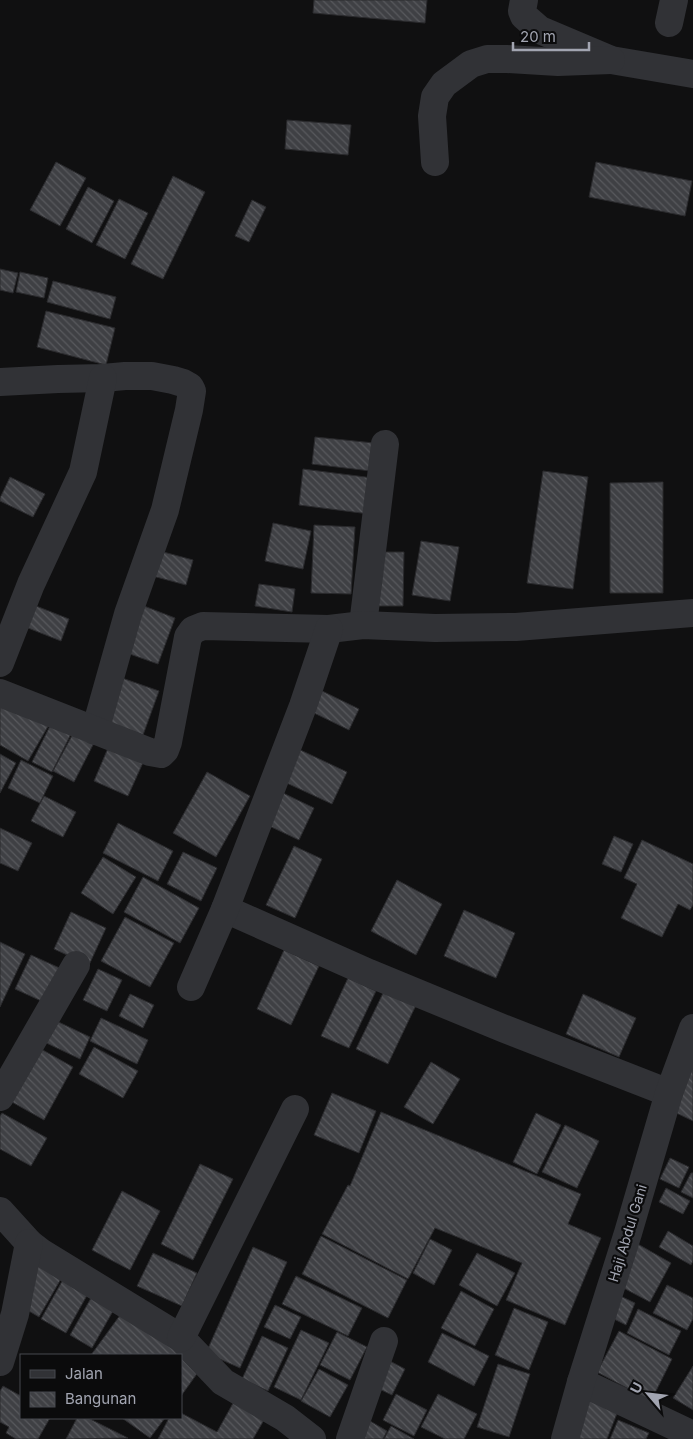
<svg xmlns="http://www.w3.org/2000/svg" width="693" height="1439" viewBox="0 0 693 1439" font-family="Inter,sans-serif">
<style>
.building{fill:url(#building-back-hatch);stroke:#2a2a2d}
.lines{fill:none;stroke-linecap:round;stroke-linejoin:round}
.minor{stroke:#313236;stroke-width:28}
.labels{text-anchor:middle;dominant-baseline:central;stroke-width:4.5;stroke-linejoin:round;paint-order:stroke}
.street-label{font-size:14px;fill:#a2a5b1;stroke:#0b0b0c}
</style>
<defs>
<pattern id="building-back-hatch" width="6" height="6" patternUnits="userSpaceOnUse" patternTransform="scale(1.25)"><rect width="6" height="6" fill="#3f4044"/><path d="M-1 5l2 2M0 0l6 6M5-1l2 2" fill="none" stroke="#58595d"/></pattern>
</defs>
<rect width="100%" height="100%" fill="#101011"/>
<g class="building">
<polygon points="314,0 427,0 425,23 313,13"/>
<polygon points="287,120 351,125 348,155 285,149"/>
<polygon points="56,162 86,178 60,226 30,210"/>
<polygon points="596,162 692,181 685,216 589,197"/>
<polygon points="173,176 205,192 163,279 131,264"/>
<polygon points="88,187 114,201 92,243 66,229"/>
<polygon points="119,199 148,213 125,259 96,245"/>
<polygon points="252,200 266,207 249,242 235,236"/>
<polygon points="0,269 18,273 13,293 0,290"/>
<polygon points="20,272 48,278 44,298 16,292"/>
<polygon points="53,281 116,297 110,319 47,302"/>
<polygon points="46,311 115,328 106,365 37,347"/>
<polygon points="315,437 374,443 371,471 312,464"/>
<polygon points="303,469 373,478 369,514 299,505"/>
<polygon points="543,471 588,477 573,589 527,583"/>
<polygon points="10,477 45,494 33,517 0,501 0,498"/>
<polygon points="663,482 663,593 610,593 610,483"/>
<polygon points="273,523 311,531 303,569 265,561"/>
<polygon points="314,525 355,527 351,594 311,593"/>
<polygon points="421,541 459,547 450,601 412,595"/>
<polygon points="156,550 193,560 186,585 149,575"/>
<polygon points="375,552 404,552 403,606 374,606"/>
<polygon points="259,584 295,589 292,612 255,606"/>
<polygon points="31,604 69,619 61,641 23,626"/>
<polygon points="144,606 175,618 158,664 127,653"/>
<polygon points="122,678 159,691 143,735 107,722"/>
<polygon points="318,689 359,709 349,730 308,710"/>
<polygon points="0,705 50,723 28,761 0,745"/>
<polygon points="53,720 73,730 52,772 32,762"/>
<polygon points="76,728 96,739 74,782 53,771"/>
<polygon points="111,741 146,756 128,796 94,781"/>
<polygon points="294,747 347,772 332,804 278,779"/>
<polygon points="0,754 16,763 0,793"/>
<polygon points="21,760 53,776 40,803 8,788"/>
<polygon points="207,772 250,796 216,857 173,833"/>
<polygon points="281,792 314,808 299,840 265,824"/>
<polygon points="44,796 76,812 63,837 31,821"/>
<polygon points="118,823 173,851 158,881 103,853"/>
<polygon points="0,828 32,843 18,871 0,863"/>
<polygon points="614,836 633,844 621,872 602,864"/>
<polygon points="642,840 693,864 693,905 690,910 678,904 662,937 621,918 637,884 624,878"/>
<polygon points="294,846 322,859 295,918 266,905"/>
<polygon points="183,852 217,868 201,901 167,884"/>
<polygon points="103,857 136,877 113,914 81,893"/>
<polygon points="143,877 199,908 180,943 124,912"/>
<polygon points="397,880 442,904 416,955 371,931"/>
<polygon points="464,910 515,933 496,978 444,956"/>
<polygon points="71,912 106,928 89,965 54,949"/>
<polygon points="125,917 174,943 150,987 101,961"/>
<polygon points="0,942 25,954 0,1007"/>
<polygon points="284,950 319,966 291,1025 257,1009"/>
<polygon points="31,955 64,970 48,1004 15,989"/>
<polygon points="98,969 122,980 107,1011 83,1000"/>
<polygon points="348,978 376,991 349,1048 321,1036"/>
<polygon points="386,987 418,1001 388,1064 356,1049"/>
<polygon points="130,994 154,1005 143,1028 119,1016"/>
<polygon points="583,994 636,1018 619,1057 566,1034"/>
<polygon points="48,1017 90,1037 80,1059 38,1039"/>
<polygon points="101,1018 148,1040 137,1064 90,1041"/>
<polygon points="32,1044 73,1067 44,1120 3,1097"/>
<polygon points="94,1047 138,1071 123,1098 79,1074"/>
<polygon points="693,1054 693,1121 666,1108"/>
<polygon points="431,1062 460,1079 433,1124 404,1107"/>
<polygon points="332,1093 376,1111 359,1153 314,1135"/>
<polygon points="381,1112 581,1194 568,1224 601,1238 565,1325 506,1300 522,1263 435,1228 408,1279 322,1234 348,1185 350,1186"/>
<polygon points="2,1113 47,1138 31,1166 0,1149 0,1116"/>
<polygon points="536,1113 561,1125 537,1174 513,1162"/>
<polygon points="565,1125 599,1141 577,1188 542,1172"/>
<polygon points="670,1158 689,1167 679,1188 660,1179"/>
<polygon points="200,1164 233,1179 193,1260 161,1244"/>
<polygon points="691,1173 693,1173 693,1198 681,1192"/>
<polygon points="666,1188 690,1201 683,1214 659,1202"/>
<polygon points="122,1191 160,1211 130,1270 92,1250"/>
<polygon points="668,1231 693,1246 693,1261 691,1265 659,1247"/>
<polygon points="321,1236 407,1280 388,1318 302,1274"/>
<polygon points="430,1239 452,1250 434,1285 413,1273"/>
<polygon points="636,1243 671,1263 650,1302 614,1283"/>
<polygon points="253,1247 287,1262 240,1368 206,1353"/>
<polygon points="153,1253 197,1273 182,1306 137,1286"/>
<polygon points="477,1253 515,1273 497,1306 459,1285"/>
<polygon points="42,1259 65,1272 39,1317 17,1304"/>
<polygon points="65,1276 90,1290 66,1333 41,1319"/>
<polygon points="296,1276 362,1308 348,1336 282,1304"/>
<polygon points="667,1285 693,1298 693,1319 687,1330 653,1313"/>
<polygon points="95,1291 117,1304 92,1348 70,1335"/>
<polygon points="461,1291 494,1309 475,1346 441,1328"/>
<polygon points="614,1293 635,1303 626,1325 604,1314"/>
<polygon points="275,1305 301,1317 290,1339 264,1327"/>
<polygon points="126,1307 204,1364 181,1396 181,1355 91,1355"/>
<polygon points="514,1308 548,1322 529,1370 495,1355"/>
<polygon points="638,1309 681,1331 669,1355 627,1333"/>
<polygon points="301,1330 329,1343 301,1400 274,1387"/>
<polygon points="619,1331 672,1359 651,1401 597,1372"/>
<polygon points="337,1332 367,1347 350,1380 320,1365"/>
<polygon points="442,1333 489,1356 474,1386 428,1362"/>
<polygon points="262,1336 288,1348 268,1391 242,1379"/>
<polygon points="386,1359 405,1369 392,1395 373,1386"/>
<polygon points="498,1364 530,1374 509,1437 477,1427"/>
<polygon points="693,1366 693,1410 673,1398"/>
<polygon points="319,1369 348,1385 330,1417 301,1401"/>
<polygon points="3,1386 21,1396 21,1418 50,1418 38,1439 16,1439 6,1433 9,1427 0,1422 0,1391"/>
<polygon points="396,1394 427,1410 414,1436 383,1420"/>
<polygon points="438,1394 477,1414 464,1439 445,1439 421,1427"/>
<polygon points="237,1396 268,1413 253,1439 158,1439 169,1418 181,1418 181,1413 217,1432"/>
<polygon points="590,1399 618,1411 607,1439 572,1439"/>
<polygon points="77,1418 88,1418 128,1438 66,1439"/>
<polygon points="122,1418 165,1418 150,1438"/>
<polygon points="365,1418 387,1431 383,1439 353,1439"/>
<polygon points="618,1420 649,1433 646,1439 610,1439"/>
<polygon points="391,1426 414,1439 384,1439"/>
</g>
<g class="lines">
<g class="minor">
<polyline points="524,0 522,11 524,16 540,30 611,60 693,74"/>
<polyline points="669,23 674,0"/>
<polyline points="435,162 432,116 435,97 444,84 471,64 487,59 507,59 558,62 611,60"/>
<polyline points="0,382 58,379 103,378 125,376 152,376 173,380 183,383 190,387 192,391 189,410 165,510 128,614 95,731"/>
<polyline points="363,625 385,444"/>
<polyline points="0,663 31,584 83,472 103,378"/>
<polyline points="0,693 150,752 161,754 165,750 168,742 188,637 193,630 203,626 329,629 363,625 435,628 516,627 693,613"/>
<polyline points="225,909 369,973 505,1029 669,1093"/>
<polyline points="191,987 225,909 303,706 329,629"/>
<polyline points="0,1097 76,965"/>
<polyline points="0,1211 29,1243 42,1253 181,1338 223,1382 285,1418 312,1439"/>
<polyline points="181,1338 295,1109"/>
<polyline points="0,1362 15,1314 29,1243"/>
<polyline points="581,1382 693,1435"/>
<polyline points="350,1439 384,1341"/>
<polyline points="565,1439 581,1382 628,1233 669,1093 693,1028"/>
</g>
</g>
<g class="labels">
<g class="street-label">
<text transform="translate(627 1233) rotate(-73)">Haji Abdul Gani</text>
</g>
</g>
<rect x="20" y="1354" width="162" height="65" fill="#0b0b0c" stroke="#47494e"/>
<rect x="30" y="1370" width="25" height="8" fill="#313236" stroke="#47494e"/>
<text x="65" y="1379" font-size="15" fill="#a2a5b1">Jalan</text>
<rect x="30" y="1392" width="25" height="15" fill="url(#building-back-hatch)" stroke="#47494e"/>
<text x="65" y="1404" font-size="15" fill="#a2a5b1">Bangunan</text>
<g transform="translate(648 1394) rotate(298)" stroke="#0b0b0c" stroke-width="4" paint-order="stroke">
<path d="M0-4L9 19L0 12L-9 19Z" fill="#a2a5b1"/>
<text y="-8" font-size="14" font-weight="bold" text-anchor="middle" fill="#a2a5b1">U</text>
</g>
<path d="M513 42v8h76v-8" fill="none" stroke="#a2a5b1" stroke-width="2.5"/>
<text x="520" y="42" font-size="15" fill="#a2a5b1" stroke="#0b0b0c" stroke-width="4" paint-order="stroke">20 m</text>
</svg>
